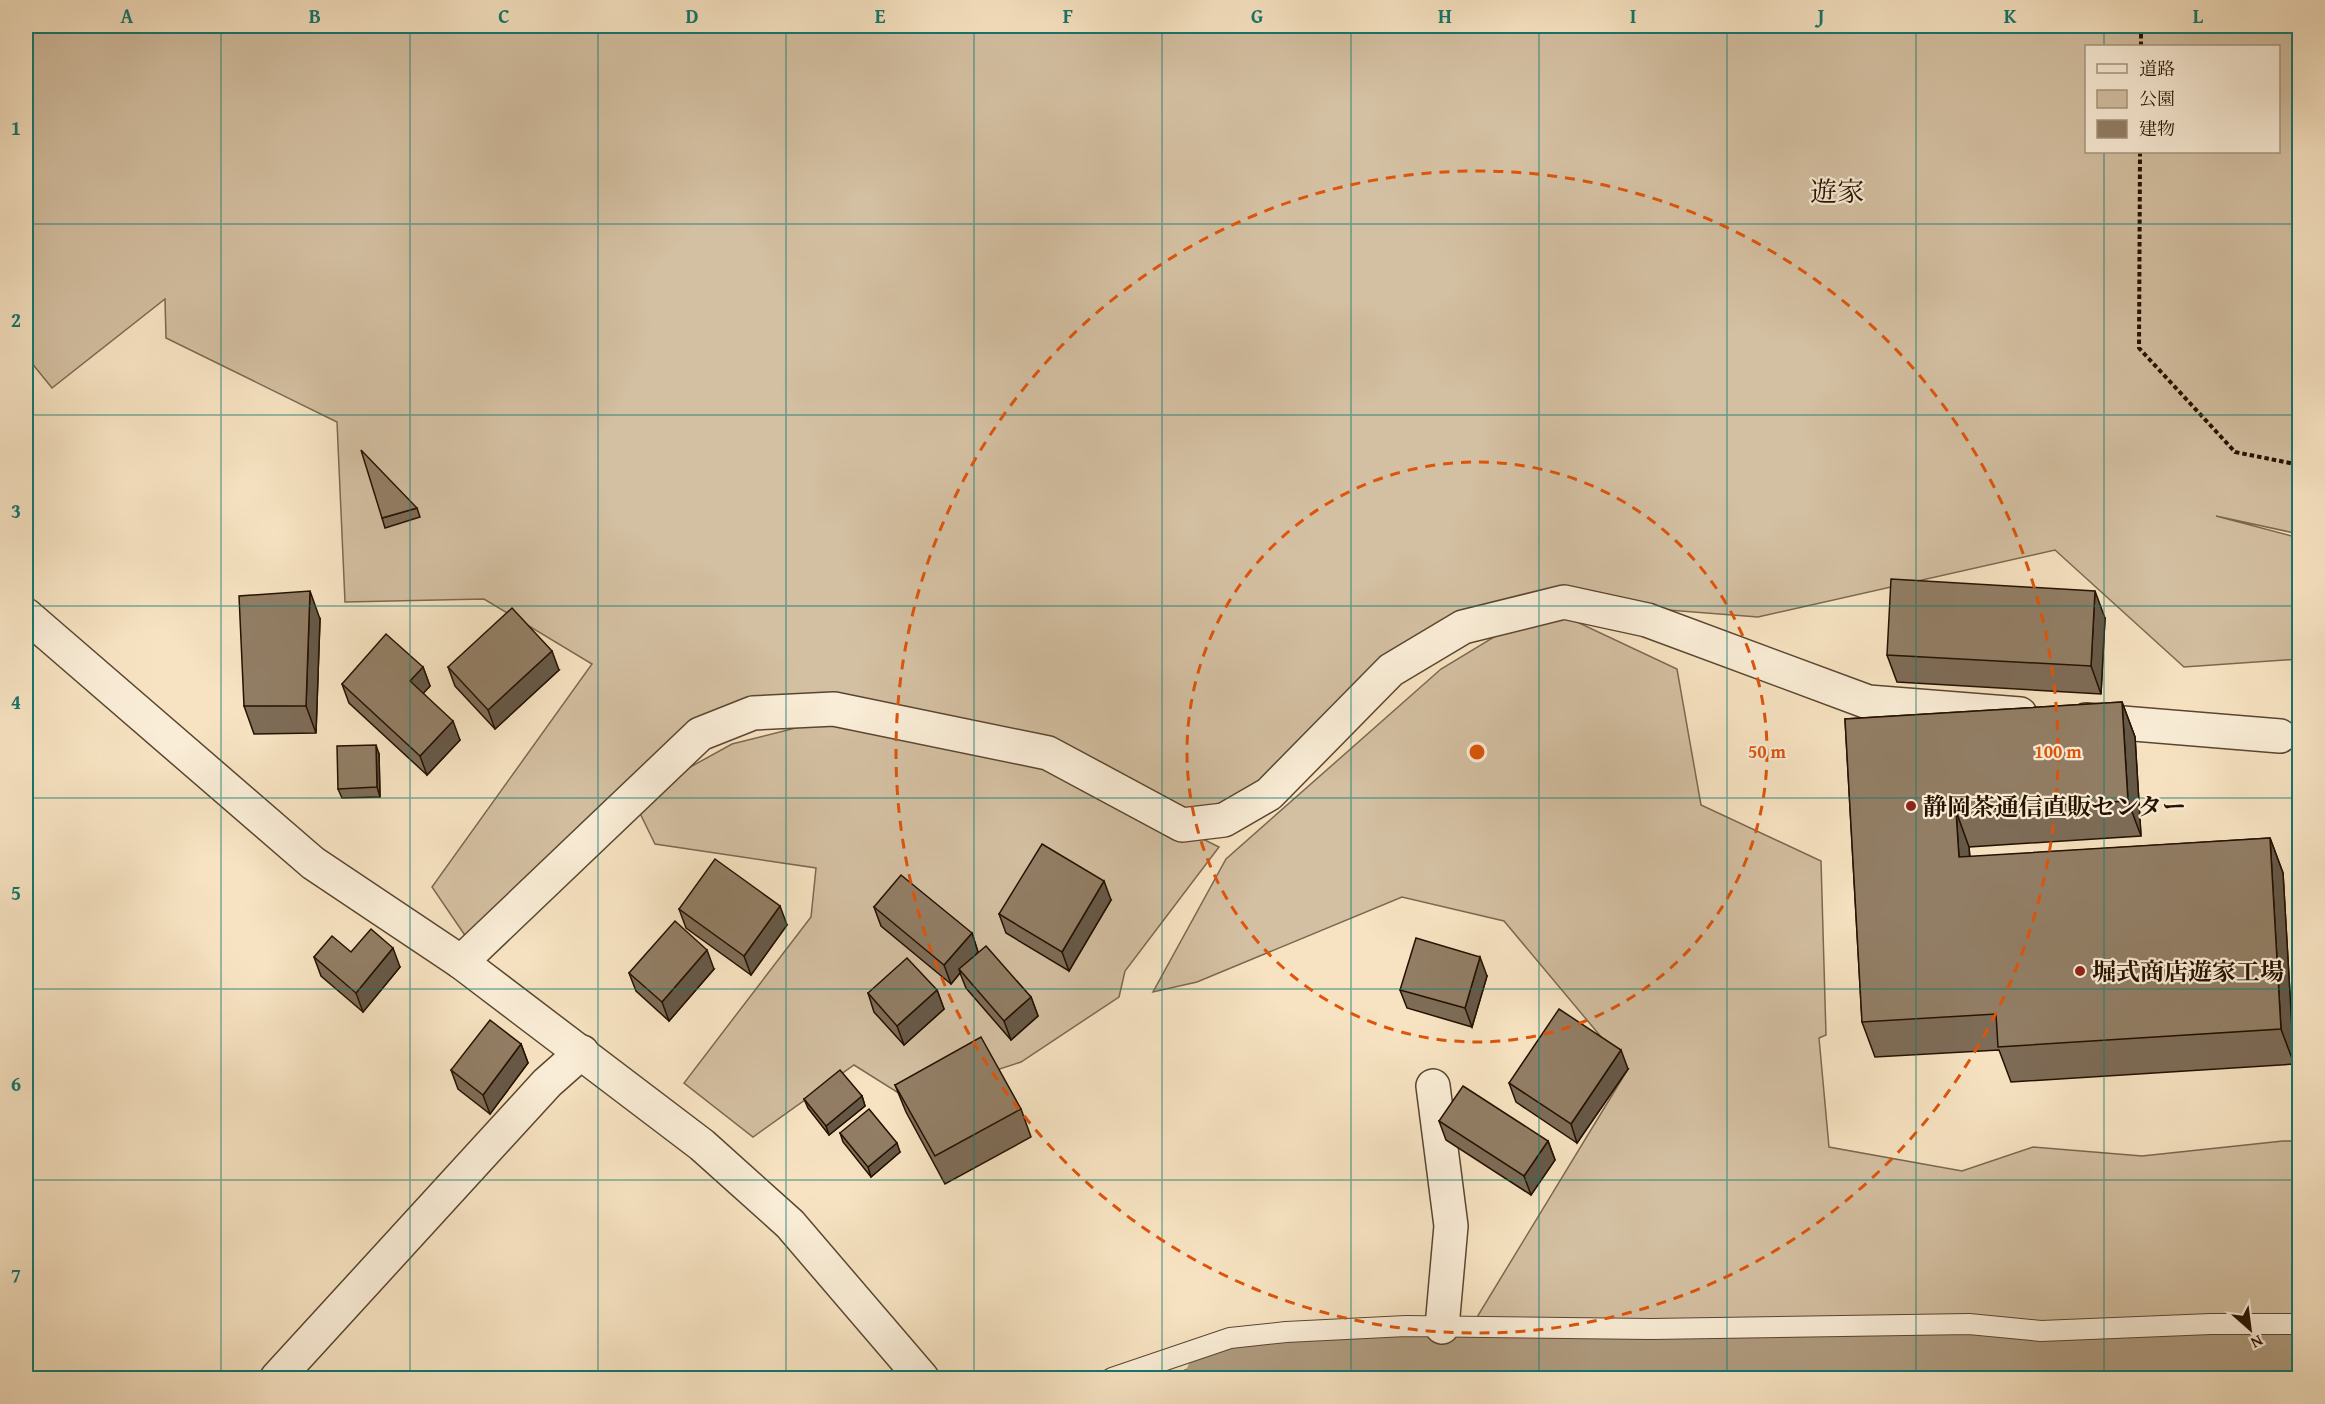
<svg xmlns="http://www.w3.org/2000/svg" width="2325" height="1404" viewBox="0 0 2325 1404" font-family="'Gentium Book Plus','Noto Serif JP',serif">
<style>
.green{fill:#d3bfa1;stroke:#7c6850;stroke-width:1.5;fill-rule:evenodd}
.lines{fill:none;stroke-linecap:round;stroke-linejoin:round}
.river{stroke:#b09c80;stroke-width:69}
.service-casing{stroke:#5a4630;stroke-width:22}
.minor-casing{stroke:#5a4630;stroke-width:36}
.path{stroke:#251100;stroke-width:4;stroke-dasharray:4.5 3;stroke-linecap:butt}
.service{stroke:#faedd7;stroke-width:20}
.minor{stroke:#faedd7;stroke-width:33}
.wall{fill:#7e6c57;stroke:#251100;stroke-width:1.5}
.shaded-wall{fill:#665847;stroke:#251100;stroke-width:1.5}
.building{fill:#927e65;stroke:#251100;stroke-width:1.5}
.grid{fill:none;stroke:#0f766e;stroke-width:1.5;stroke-opacity:0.55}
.ring{fill:none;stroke:#de550b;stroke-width:3;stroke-dasharray:10 8}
.poi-dot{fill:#8f2418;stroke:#faedd7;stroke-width:2}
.labels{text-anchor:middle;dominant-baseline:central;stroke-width:4.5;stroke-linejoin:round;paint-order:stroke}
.poi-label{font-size:24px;font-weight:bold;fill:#251100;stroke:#faedd7;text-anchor:start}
.quarter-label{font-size:27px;fill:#251100;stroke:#faedd7}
.centre{fill:#de550b;stroke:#faedd7;stroke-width:3}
.ring-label{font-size:18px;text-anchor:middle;font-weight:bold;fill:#de550b;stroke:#faedd7;stroke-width:4.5;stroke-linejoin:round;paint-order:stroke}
.neatline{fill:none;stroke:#0f766e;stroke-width:2}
.grid-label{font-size:20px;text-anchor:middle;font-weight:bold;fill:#0f766e}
</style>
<rect width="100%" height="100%" fill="#f7e3c2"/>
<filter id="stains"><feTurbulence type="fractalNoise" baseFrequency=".00333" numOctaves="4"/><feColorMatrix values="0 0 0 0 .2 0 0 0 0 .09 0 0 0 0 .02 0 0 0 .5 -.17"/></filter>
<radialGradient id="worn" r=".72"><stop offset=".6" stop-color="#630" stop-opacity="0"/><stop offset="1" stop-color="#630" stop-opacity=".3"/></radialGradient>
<g class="green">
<path d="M 26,26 L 2299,26 L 2299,534 L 2216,516 L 2299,538 L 2299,659 L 2184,667 L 2055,550 L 1758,617 L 1564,602 L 1545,607 L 1677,669 L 1701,805 L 1821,861 L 1826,1035 L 1819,1038 L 1829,1147 L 1962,1171 L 2033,1147 L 2142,1156 L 2283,1141 L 2299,1141 L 2299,1330 L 1471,1327 L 1628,1069 L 1504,921 L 1402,897 L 1197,982 L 1153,992 L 1226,859 L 1441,669 L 1542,608 L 1462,627 L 1224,820 L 1077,776 L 1219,847 L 1125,971 L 1119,997 L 1021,1062 L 908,1099 L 854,1065 L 753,1137 L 684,1083 L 811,917 L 816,868 L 655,844 L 633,799 L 475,950 L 432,887 L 592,664 L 484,599 L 345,602 L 337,422 L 166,338 L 165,299 L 52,388 L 26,356 ZM 2086,46 L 2278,46 L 2278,152 L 2086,152 ZM 753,713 L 851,714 L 732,744 L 636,797 Z"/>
<polygon points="2300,1332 2299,1378 1165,1378 1216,1358 1359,1339 1449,1341 1580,1335"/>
</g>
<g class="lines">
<polyline class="river" points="1220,1378 1313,1367 1709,1363 2300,1365"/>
<defs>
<polyline id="service" points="1112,1378 1230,1338 1286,1332 1406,1326 1651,1329 1969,1324 2041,1331 2211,1324 2300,1324"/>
<g id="minor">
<polyline points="26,615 313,863 461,962 702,1145 790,1224 922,1378"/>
<polyline points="2086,720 2280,736"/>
<polyline points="461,962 700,734 753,713 834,709 1048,753 1182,825 1224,820 1269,794 1391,670 1463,627 1564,602 1647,620 1868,702 2020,714"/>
<polyline points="1433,1086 1451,1226 1442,1327"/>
<polyline points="277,1378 547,1083 582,1052"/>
</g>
</defs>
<use href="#service" class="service-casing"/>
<use href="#minor" class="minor-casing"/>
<g class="path">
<polyline points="2298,26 2298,465"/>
<polyline points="2141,46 2141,26"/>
<polyline points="2140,152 2139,348 2235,452 2300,465"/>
</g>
<use href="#service" class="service"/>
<use href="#minor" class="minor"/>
</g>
<g class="wall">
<polygon points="417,508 420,517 385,528 382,518"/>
<polygon points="2105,618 2101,694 1897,682 1887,655"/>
<polygon points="320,619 316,733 254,734 244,706"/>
<polygon points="423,667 430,686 423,693 460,740 427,775 349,703 342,684"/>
<polygon points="448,667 559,670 495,729 455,686"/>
<polygon points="2122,702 2135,737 2141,836 1969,847 1970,857 2270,838 2283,873 2294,1064 2011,1082 1999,1050 1875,1057 1862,1022 1845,719"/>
<polygon points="379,754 380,797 342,798 338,789"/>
<polygon points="1111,900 1069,971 1006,933 999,914"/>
<polygon points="874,907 972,933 978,952 975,956 1031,997 1038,1016 1011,1040 966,988 960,973 951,984 881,926"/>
<polygon points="679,909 787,925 751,975 686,928"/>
<polygon points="351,952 400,967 363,1012 321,976 314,957"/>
<polygon points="714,969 669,1021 636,991 629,973"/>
<polygon points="1487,976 1472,1027 1407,1008 1400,990"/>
<polygon points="937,990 944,1009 904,1045 874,1012 868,993"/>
<polygon points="521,1044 528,1063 490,1114 458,1089 451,1070"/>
<polygon points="1628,1069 1577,1143 1516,1102 1509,1083"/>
<polygon points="895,1085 1021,1109 1031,1137 945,1184 906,1112"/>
<polygon points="862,1096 865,1106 829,1135 808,1108 804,1099"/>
<polygon points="1439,1121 1548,1141 1555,1160 1531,1195 1446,1140"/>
<polygon points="840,1133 900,1152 871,1177 843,1142"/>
</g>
<g class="shaded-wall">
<polygon points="310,591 320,619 316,733 306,706"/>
<polygon points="2095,591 2105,618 2101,694 2091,666"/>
<polygon points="552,651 559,670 495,729 488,710"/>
<polygon points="423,667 430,686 417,700 410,681"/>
<polygon points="2122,702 2135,737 2141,836 2128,801"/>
<polygon points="453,721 460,740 427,775 420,756"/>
<polygon points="376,745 379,754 380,797 377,787"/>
<polygon points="1956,811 1969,847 1972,893 1959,857"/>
<polygon points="2270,838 2283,873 2294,1064 2281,1029"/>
<polygon points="1104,881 1111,900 1069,971 1062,952"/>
<polygon points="780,906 787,925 751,975 744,956"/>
<polygon points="972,933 978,952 961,972 959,969 960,973 951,984 944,965"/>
<polygon points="393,948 400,967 363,1012 356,993"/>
<polygon points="707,950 714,969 669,1021 662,1002"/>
<polygon points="1480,957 1487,976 1472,1027 1465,1008"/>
<polygon points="937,990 944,1009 904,1045 897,1026"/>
<polygon points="1031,997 1038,1016 1011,1040 1004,1021"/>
<polygon points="521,1044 528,1063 490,1114 483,1095"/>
<polygon points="1621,1050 1628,1069 1577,1143 1571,1124"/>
<polygon points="862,1096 865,1106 829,1135 826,1126"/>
<polygon points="1548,1141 1555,1160 1531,1195 1524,1176"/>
<polygon points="897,1143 900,1152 871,1177 868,1167"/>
</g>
<g class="building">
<polygon points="361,450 417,508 382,518"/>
<polygon points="1891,579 2095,591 2091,666 1887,655"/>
<polygon points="310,591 306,706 244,706 239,596"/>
<polygon points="512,608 552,651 488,710 448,667"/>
<polygon points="386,634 423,667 410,681 453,721 420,756 342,684"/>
<polygon points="2122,702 2128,801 1956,811 1959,857 2270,838 2281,1029 1998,1047 1996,1014 1862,1022 1845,719"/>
<polygon points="376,745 377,787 338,789 337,746"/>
<polygon points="1042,844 1104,881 1062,952 999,914"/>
<polygon points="715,859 780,906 744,956 679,909"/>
<polygon points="901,875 972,933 944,965 874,907"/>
<polygon points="675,921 707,950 662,1002 629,973"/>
<polygon points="371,929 393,948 356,993 314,957 332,936 351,952"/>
<polygon points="1416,938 1480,957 1465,1008 1400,990"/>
<polygon points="986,946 1031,997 1004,1021 959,969"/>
<polygon points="907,958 937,990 897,1026 868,993"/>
<polygon points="1559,1009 1621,1050 1571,1124 1509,1083"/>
<polygon points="490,1020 521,1044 483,1095 451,1070"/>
<polygon points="981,1037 1021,1109 935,1156 895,1085"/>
<polygon points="840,1070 862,1096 826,1126 804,1099"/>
<polygon points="1463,1086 1548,1141 1524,1176 1439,1121"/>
<polygon points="869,1109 897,1143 868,1167 840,1133"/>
</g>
<path class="grid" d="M 221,26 L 221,1378M 410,26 L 410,1378M 598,26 L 598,1378M 786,26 L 786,1378M 974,26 L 974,1378M 1162,26 L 1162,1378M 1351,26 L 1351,1378M 1539,26 L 1539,1378M 1727,26 L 1727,1378M 1916,26 L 1916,1378M 2104,26 L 2104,46M 2104,152 L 2104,1378M 26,224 L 2300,224M 26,415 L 2300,415M 26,606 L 2300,606M 26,798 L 2300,798M 26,989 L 2300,989M 26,1180 L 2300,1180"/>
<g class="ring">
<circle cx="1477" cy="752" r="290"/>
<circle cx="1477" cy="752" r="581"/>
</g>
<g class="poi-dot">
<circle cx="1911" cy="806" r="6"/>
<circle cx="2080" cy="971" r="6"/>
</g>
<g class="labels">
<g class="poi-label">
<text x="1923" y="806">静岡茶通信直販センター</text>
<text x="2092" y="971">堀式商店遊家工場</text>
</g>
<g class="quarter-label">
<text x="1837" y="191">遊家</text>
</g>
</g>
<circle cx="1477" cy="752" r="9" class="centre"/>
<g class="ring-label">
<text x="1767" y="758">50 m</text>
<text x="2058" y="758">100 m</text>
</g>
<rect width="2325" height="1404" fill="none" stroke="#f7e3c2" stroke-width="66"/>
<rect x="2085" y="45" width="195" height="108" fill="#faedd7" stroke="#a59581" stroke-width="1.5"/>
<rect x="2097" y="64" width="30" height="9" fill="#faedd7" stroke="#a59581" stroke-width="1.5"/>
<text x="2139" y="75" font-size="18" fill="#251100">道路</text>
<rect x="2097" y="90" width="30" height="18" fill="#d3bfa1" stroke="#a59581" stroke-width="1.5"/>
<text x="2139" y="105" font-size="18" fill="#251100">公園</text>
<rect x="2097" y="120" width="30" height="18" fill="#927e65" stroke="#a59581" stroke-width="1.5"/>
<text x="2139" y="135" font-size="18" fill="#251100">建物</text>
<g transform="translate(2250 1329) rotate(152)" stroke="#faedd7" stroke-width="4.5" paint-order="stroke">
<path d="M0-4.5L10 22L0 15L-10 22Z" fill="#251100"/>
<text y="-9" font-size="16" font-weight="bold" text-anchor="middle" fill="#251100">N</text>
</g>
<rect x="33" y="33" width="2259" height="1338" class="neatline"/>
<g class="grid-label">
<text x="127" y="23">A</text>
<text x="315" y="23">B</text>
<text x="504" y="23">C</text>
<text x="692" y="23">D</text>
<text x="880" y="23">E</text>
<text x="1068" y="23">F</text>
<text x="1257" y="23">G</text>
<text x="1445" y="23">H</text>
<text x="1633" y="23">I</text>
<text x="1821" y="23">J</text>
<text x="2010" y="23">K</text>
<text x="2198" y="23">L</text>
<text x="16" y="135">1</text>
<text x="16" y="327">2</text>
<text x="16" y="518">3</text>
<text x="16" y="709">4</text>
<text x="16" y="900">5</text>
<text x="16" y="1091">6</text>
<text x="16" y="1282">7</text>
</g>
<rect width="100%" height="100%" filter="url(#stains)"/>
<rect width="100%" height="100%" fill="url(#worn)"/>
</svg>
